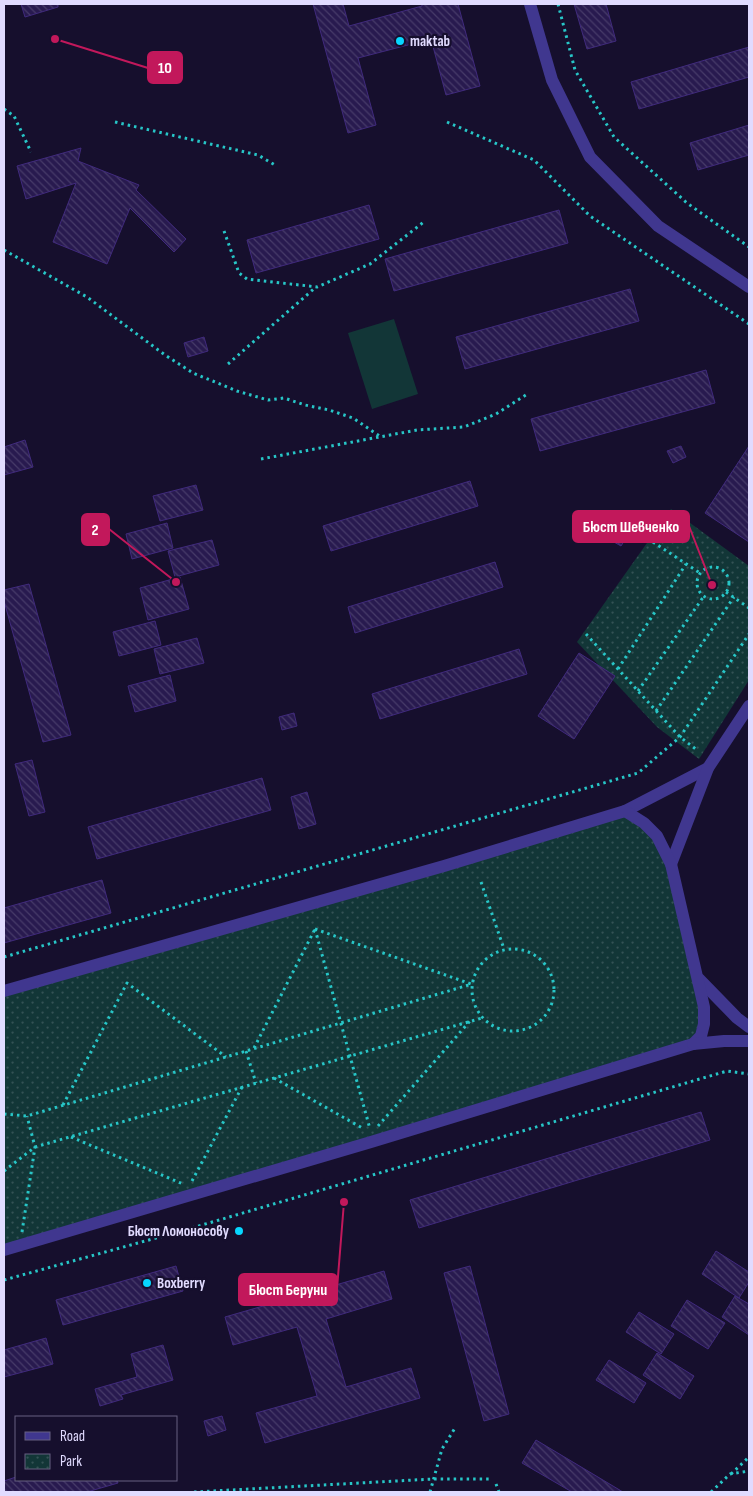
<svg xmlns="http://www.w3.org/2000/svg" width="753" height="1496" viewBox="0 0 753 1496" font-family="'Sofia Sans Condensed',sans-serif">
<style>
.grass{fill:#123637}
.park{fill:url(#park-dots)}
.building{fill:url(#building-back-hatch);stroke:#402a7d}
.lines{fill:none;stroke-linecap:round;stroke-linejoin:round}
.path{stroke:#27c6c7;stroke-width:3;stroke-dasharray:2.5 4;stroke-linecap:butt}
.minor{stroke:#40378f;stroke-width:12}
.poi-dot{fill:#07d7ff;stroke:#160f2d;stroke-width:2}
.labels{text-anchor:middle;dominant-baseline:central;stroke-width:4.5;stroke-linejoin:round;paint-order:stroke}
.poi-label{font-size:15px;font-weight:bold;fill:#e1dbff;stroke:#160f2d;text-anchor:start}
.leader{fill:none;stroke:#c2185b;stroke-width:2}
.callout-dot{fill:#c2185b;stroke:#160f2d;stroke-width:2}
.callout{fill:#c2185b;stroke:#c2185b;stroke-width:2}
.callout-label{font-size:16px;text-anchor:middle;font-weight:bold;fill:#fff}
</style>
<defs>
<pattern id="park-dots" width="8" height="8" patternUnits="userSpaceOnUse" patternTransform="scale(1.25)"><rect width="8" height="8" fill="#123637"/><path d="M2 2h.1M6 6h.1" fill="none" stroke="#345255" stroke-width="1.8" stroke-linecap="round"/></pattern>
<pattern id="building-back-hatch" width="6" height="6" patternUnits="userSpaceOnUse" patternTransform="scale(1.25)"><rect width="6" height="6" fill="#281a4f"/><path d="M-1 5l2 2M0 0l6 6M5-1l2 2" fill="none" stroke="#473b69"/></pattern>
</defs>
<rect width="100%" height="100%" fill="#160f2d"/>
<polygon class="grass" points="394,319 418,394 372,409 348,333"/>
<g class="park">
<polygon points="671,509 749,566 749,680 699,759 657,727 577,642"/>
<polygon points="625,811 657,836 699,978 701,1036 4,1250 4,991"/>
</g>
<g class="building">
<polygon points="21,4 58,4 58,7 25,17"/>
<polygon points="313,4 343,4 349,26 422,6 422,4 458,4 480,86 446,95 431,39 358,58 376,125 348,133"/>
<polygon points="574,4 606,4 616,41 587,49"/>
<polygon points="749,47 749,77 639,109 631,82"/>
<polygon points="749,125 749,155 698,170 690,143"/>
<polygon points="81,148 78,161 139,185 136,190 186,239 174,252 130,208 107,264 53,242 76,183 26,199 17,166"/>
<polygon points="369,205 379,239 256,273 247,240"/>
<polygon points="559,210 568,243 394,291 385,259"/>
<polygon points="630,289 639,321 465,369 456,337"/>
<polygon points="204,337 208,351 188,357 184,343"/>
<polygon points="706,370 715,403 540,451 531,419"/>
<polygon points="25,440 33,467 4,475 4,447"/>
<polygon points="681,446 686,457 673,463 667,451"/>
<polygon points="749,446 749,542 705,513"/>
<polygon points="470,481 478,506 331,551 323,526"/>
<polygon points="196,485 203,510 160,521 153,496"/>
<polygon points="621,512 637,521 621,546 605,537"/>
<polygon points="167,523 173,548 132,559 126,534"/>
<polygon points="212,540 219,565 175,577 168,551"/>
<polygon points="495,562 503,587 355,633 348,607"/>
<polygon points="180,577 189,609 148,620 140,588"/>
<polygon points="29,584 71,735 43,742 4,601 4,590"/>
<polygon points="155,621 161,645 119,656 113,632"/>
<polygon points="197,638 204,663 160,674 154,649"/>
<polygon points="519,649 527,674 380,719 372,694"/>
<polygon points="579,653 615,676 574,739 538,716"/>
<polygon points="170,675 176,701 135,712 128,686"/>
<polygon points="294,713 297,726 282,730 279,717"/>
<polygon points="32,760 45,812 29,816 15,764"/>
<polygon points="262,778 271,810 97,859 88,827"/>
<polygon points="307,792 316,824 299,829 291,797"/>
<polygon points="102,880 111,913 4,943 4,908"/>
<polygon points="701,1112 710,1140 419,1228 410,1200"/>
<polygon points="716,1251 749,1272 749,1282 739,1298 702,1274"/>
<polygon points="176,1266 183,1291 63,1325 56,1300"/>
<polygon points="470,1266 509,1414 484,1421 444,1273"/>
<polygon points="384,1271 392,1299 326,1319 346,1387 411,1368 420,1398 265,1443 256,1413 317,1396 297,1327 233,1345 225,1317"/>
<polygon points="735,1296 749,1304 749,1335 722,1317"/>
<polygon points="687,1300 725,1323 708,1349 671,1326"/>
<polygon points="639,1312 674,1334 661,1354 626,1332"/>
<polygon points="46,1338 53,1364 4,1377 4,1350"/>
<polygon points="163,1345 173,1380 121,1395 123,1399 100,1406 95,1389 137,1377 131,1354"/>
<polygon points="657,1353 694,1376 680,1399 643,1375"/>
<polygon points="609,1360 646,1383 634,1403 596,1380"/>
<polygon points="222,1416 226,1430 208,1436 204,1421"/>
<polygon points="536,1440 623,1492 572,1492 522,1463"/>
<polygon points="16,1477 16,1480 117,1480 118,1483 87,1492 4,1492 4,1481"/>
</g>
<g class="lines">
<g class="path">
<polyline points="558,4 575,70 614,137 687,203 749,247"/>
<polyline points="4,109 14,116 31,152"/>
<polyline points="115,122 258,155 275,165"/>
<polyline points="447,122 534,160 590,216 749,324"/>
<polyline points="224,231 239,273 247,279 317,287 370,264 425,221"/>
<polyline points="4,250 87,297 165,355 193,373 237,391 268,400 284,398 305,405 329,410 353,418 381,437"/>
<polyline points="228,364 316,287"/>
<polyline points="261,459 417,430 464,427 496,414 529,393"/>
<polyline points="653,542 700,573"/>
<circle cx="713" cy="583" r="16"/>
<polyline points="726,592 749,608"/>
<polyline points="586,634 680,737 697,750"/>
<polyline points="618,669 686,564"/>
<polyline points="638,691 704,596"/>
<polyline points="656,711 734,597"/>
<polyline points="481,882 504,949"/>
<polyline points="315,929 370,1129"/>
<polyline points="315,929 471,984"/>
<circle cx="513" cy="990" r="41"/>
<polyline points="4,957 638,773 680,737 749,634"/>
<polyline points="254,1048 315,929"/>
<polyline points="246,1051 256,1083"/>
<polyline points="274,1078 364,1129"/>
<polyline points="63,1105 127,983 226,1057"/>
<polyline points="4,1114 27,1116 472,984"/>
<polyline points="378,1126 470,1021"/>
<polyline points="71,1137 183,1184"/>
<polyline points="4,1171 35,1147 482,1018"/>
<polyline points="192,1181 242,1087"/>
<polyline points="22,1232 35,1147 27,1116"/>
<polyline points="4,1280 185,1230 727,1071 749,1074"/>
<polyline points="731,1474 749,1457"/>
<polyline points="496,1484 499,1492"/>
<polyline points="194,1492 433,1479 492,1479"/>
<polyline points="430,1492 442,1449 455,1428"/>
<polyline points="711,1492 730,1474 749,1471"/>
</g>
<g class="minor">
<polyline points="530,4 552,80 590,157 658,226 749,287"/>
<polyline points="625,811 708,768"/>
<polyline points="671,864 708,768 749,706"/>
<polyline points="699,979 737,1018 749,1027"/>
<polyline points="4,991 444,866 625,811 644,823 657,836 671,864 704,1007 704,1024 701,1036 693,1044 371,1142 4,1250"/>
<polyline points="693,1044 724,1041 749,1041"/>
</g>
</g>
<g class="poi-dot">
<circle cx="400" cy="41" r="5"/>
<circle cx="239" cy="1231" r="5"/>
<circle cx="147" cy="1283" r="5"/>
</g>
<g class="labels">
<g class="poi-label">
<text x="410" y="41">maktab</text>
<text x="229" y="1231" text-anchor="end">Бюст Ломоносову</text>
<text x="157" y="1283">Boxberry</text>
</g>
</g>
<path class="leader" d="M55 39L148 68M712 585L689 526M176 582L109 529M344 1202L337 1289"/>
<g class="callout-dot">
<circle cx="55" cy="39" r="5"/>
<circle cx="712" cy="585" r="5"/>
<circle cx="176" cy="582" r="5"/>
<circle cx="344" cy="1202" r="5"/>
</g>
<g class="callout">
<rect x="148" y="52" width="34" height="31" rx="5"/>
<rect x="573" y="511" width="116" height="31" rx="5"/>
<rect x="82" y="514" width="27" height="31" rx="5"/>
<rect x="239" y="1274" width="98" height="31" rx="5"/>
</g>
<g class="callout-label">
<text x="165" y="73">10</text>
<text x="631" y="532">Бюст Шевченко</text>
<text x="95" y="535">2</text>
<text x="288" y="1295">Бюст Беруни</text>
</g>
<rect width="753" height="1496" fill="none" stroke="#e1dbff" stroke-width="10"/>
<rect x="15" y="1416" width="162" height="65" fill="#160f2d" stroke="#676181"/>
<rect x="25" y="1432" width="25" height="8" fill="#40378f" stroke="#676181"/>
<text x="60" y="1441" font-size="15" fill="#e1dbff">Road</text>
<rect x="25" y="1454" width="25" height="15" fill="url(#park-dots)" stroke="#676181"/>
<text x="60" y="1466" font-size="15" fill="#e1dbff">Park</text>
</svg>
